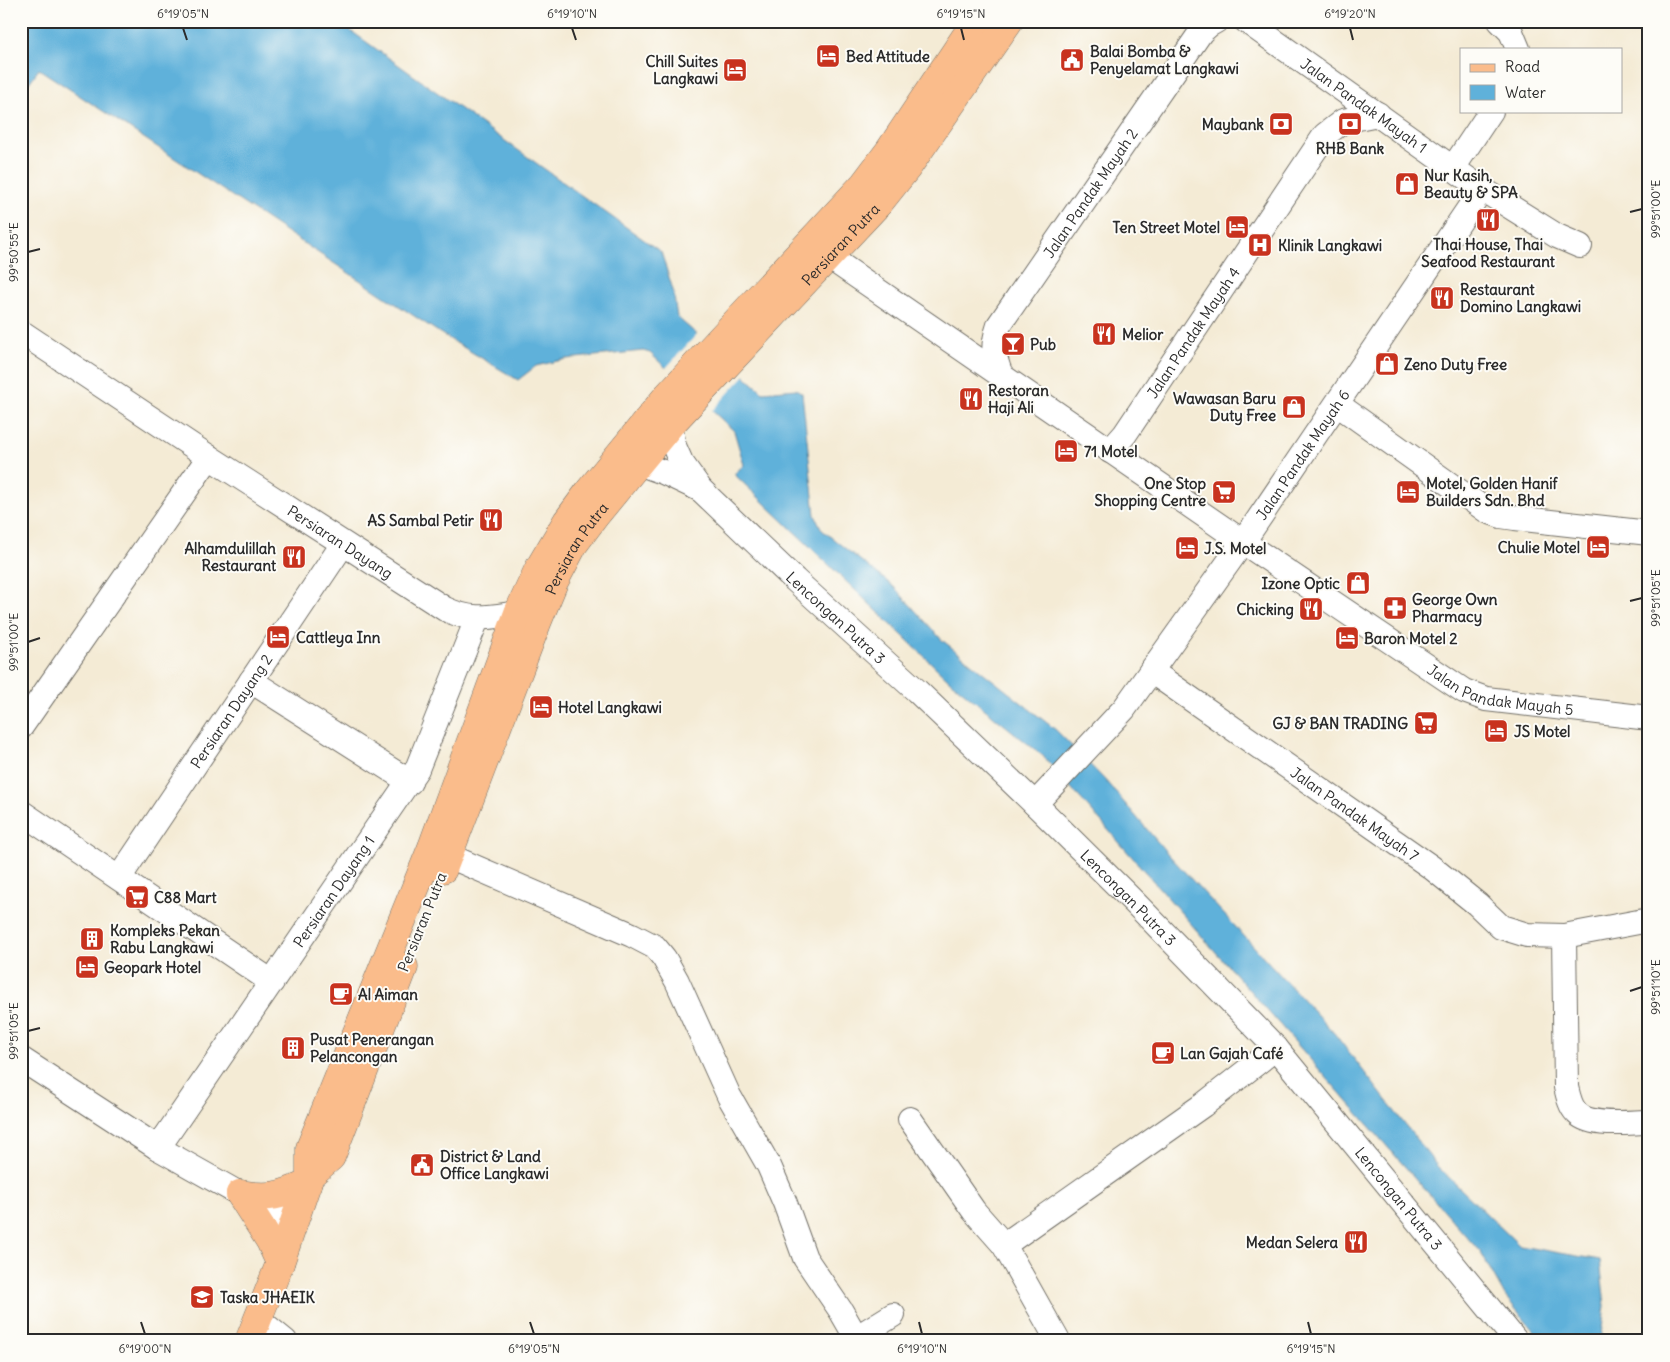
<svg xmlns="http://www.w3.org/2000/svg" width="1670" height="1362" viewBox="0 0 1670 1362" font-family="Delius,sans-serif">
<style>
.water{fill:#5fb1da;stroke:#456e82}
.pier{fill:#f4ebd5}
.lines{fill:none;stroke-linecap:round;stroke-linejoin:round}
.minor-casing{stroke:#716e66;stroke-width:26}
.major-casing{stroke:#716e66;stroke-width:29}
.minor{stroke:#fff;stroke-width:24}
.major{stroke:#fabc8b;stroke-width:28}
.ticks{fill:none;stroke:#2b2b2b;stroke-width:2}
.labels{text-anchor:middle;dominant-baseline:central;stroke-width:4;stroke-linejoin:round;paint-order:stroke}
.poi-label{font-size:15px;font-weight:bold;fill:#2b2b2b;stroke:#fdfcf7;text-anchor:start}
.street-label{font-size:15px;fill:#2b2b2b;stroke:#fdfcf7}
.neatline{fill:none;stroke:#2b2b2b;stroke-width:2}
.ticks-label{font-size:12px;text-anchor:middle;fill:#2b2b2b}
</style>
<rect width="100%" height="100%" fill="#fdfcf7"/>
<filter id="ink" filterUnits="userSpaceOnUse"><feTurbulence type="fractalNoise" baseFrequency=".02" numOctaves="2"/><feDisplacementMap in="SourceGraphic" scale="10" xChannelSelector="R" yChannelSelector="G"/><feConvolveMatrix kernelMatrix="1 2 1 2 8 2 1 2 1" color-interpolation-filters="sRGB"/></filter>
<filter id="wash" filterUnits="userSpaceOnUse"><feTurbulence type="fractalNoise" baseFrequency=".0096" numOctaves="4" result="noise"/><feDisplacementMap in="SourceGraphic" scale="20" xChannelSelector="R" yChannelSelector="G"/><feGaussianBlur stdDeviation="1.12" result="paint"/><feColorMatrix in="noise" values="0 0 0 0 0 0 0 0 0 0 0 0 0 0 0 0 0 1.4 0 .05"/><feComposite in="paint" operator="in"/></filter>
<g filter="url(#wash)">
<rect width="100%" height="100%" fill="#f4ebd5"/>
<polygon class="water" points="21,21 337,21 661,252 673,290 677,317 763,392 796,389 802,393 815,515 822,530 894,587 942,640 1056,730 1104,779 1168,854 1334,1033 1437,1166 1520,1246 1600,1260 1605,1306 1600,1341 1542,1341 1505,1296 1481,1253 1043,756 950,681 734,474 744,465 734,431 650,353 643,351 566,359 536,366 518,380 443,335 39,69 21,94"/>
<polygon class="pier" points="698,333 746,374 710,413 664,370"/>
</g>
<g filter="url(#ink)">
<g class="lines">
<defs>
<g id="minor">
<path id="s1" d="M 1246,21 L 1482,189 L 1557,236 L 1580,246"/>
<polyline points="1500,21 1511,32 1518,49"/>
<polyline points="1453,168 1491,111"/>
<path id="s2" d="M 829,257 L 1243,542 L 1464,691 L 1486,699 L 1649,718"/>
<path id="s3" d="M 21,332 L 209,457 L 445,609 C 473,622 489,617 518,613"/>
<path id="s4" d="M 1001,375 C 993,355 992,346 999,325 L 1201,32 L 1209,25 L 1216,21"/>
<polyline points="1337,404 1487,511 1501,516 1515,518 1649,533"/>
<path id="s5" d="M 670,425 L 674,446 L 681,462 L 701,490 L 795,580 L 917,691 L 1035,804 L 1136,904 L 1276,1048 L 1516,1341"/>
<path id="s6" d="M 1110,451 L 1125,434 L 1325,135 L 1343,121 L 1378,114"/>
<polyline points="638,463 663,472 699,489"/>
<path id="s7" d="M 1151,671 L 1431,867 L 1477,904 L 1501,927 L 1527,935 L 1564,936 L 1566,1087 C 1568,1095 1570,1106 1576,1112 C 1589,1128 1629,1122 1649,1122"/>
<polyline points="251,681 410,782"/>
<polyline points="21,727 209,457"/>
<path id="s8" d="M 1035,804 L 1124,709 L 1243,542 L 1482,189"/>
<polyline points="21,812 272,982"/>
<polyline points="449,856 632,935 655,947 664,958 677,981 729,1096 769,1166 785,1203 805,1258 841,1311 856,1337"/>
<path id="s9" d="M 119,878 L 343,544"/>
<polyline points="1564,936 1649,920"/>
<polyline points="21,1059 158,1148 293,1224"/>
<polyline points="910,1119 974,1211 1004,1245 1058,1341"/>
<path id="s10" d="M 158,1148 L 417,769 L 477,619"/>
<polyline points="1004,1245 1203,1105 1276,1048"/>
<polyline points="258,1319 285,1341"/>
<polyline points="851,1341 893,1315"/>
</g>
<g id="major">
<path id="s11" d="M 443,869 L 537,623 L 554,582 L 574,544 L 595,516 L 670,425 L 879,203 L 907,168 L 1009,21"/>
<polyline points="310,1175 331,1157 404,967"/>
<polyline points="240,1194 270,1241 280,1263"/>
<path d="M 240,1194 C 270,1199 280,1196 307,1184"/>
<polyline points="249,1341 280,1263 310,1175 310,1148 432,847 518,613 538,570 567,521 590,490 668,395 864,184 889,151 976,21"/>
</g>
</defs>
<use href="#minor" class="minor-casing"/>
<use href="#major" class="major-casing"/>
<use href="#minor" class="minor"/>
<use href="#major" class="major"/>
</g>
</g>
<path class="ticks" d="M 183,28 L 187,40M 572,28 L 576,40M 961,28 L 964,40M 1350,28 L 1353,40M 1630,212 L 1642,209M 28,252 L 40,249M 1630,601 L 1642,598M 28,642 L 40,638M 1630,991 L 1642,987M 28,1031 L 40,1028M 141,1322 L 145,1334M 530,1322 L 534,1334M 919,1322 L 922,1334M 1308,1322 L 1311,1334"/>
<defs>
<symbol id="hotel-square" viewBox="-11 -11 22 22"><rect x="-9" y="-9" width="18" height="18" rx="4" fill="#c8321e" stroke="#fdfcf7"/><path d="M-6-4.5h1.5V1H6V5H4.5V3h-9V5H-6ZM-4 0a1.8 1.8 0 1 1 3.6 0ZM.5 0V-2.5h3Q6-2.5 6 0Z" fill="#fff"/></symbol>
<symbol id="civic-square" viewBox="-11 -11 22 22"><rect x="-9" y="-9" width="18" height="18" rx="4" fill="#c8321e" stroke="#fdfcf7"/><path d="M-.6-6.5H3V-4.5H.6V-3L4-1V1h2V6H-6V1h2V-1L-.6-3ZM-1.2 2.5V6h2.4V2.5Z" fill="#fff"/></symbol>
<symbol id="bank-square" viewBox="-11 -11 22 22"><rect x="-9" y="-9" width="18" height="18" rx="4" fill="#c8321e" stroke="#fdfcf7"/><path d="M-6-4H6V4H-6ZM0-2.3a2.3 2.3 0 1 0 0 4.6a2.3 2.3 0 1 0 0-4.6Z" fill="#fff"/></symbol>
<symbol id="shop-square" viewBox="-11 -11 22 22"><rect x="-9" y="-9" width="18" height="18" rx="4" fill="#c8321e" stroke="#fdfcf7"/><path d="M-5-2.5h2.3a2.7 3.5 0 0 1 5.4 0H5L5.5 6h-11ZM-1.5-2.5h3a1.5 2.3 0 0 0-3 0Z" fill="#fff"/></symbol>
<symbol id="restaurant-square" viewBox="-11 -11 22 22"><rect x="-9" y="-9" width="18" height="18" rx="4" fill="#c8321e" stroke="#fdfcf7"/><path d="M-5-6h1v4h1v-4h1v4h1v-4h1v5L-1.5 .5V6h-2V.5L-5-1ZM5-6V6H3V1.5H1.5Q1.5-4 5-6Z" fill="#fff"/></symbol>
<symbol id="hospital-square" viewBox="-11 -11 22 22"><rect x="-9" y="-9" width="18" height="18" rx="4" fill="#c8321e" stroke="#fdfcf7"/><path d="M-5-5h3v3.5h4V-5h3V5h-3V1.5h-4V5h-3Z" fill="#fff"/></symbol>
<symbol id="bar-square" viewBox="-11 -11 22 22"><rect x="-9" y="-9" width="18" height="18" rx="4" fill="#c8321e" stroke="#fdfcf7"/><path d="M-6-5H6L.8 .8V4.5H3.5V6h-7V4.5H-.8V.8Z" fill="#fff"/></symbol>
<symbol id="supermarket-square" viewBox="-11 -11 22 22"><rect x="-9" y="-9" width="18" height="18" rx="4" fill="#c8321e" stroke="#fdfcf7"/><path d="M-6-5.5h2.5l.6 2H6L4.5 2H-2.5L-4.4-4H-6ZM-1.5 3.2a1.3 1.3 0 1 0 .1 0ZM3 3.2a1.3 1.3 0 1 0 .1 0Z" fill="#fff"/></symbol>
<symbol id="pharmacy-square" viewBox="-11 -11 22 22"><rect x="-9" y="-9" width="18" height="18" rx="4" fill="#c8321e" stroke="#fdfcf7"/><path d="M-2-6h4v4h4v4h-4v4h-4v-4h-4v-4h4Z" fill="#fff"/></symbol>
<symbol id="building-square" viewBox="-11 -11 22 22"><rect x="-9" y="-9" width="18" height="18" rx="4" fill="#c8321e" stroke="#fdfcf7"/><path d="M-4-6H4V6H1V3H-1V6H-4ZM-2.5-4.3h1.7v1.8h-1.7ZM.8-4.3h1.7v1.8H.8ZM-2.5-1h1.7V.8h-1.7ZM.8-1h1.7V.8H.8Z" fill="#fff"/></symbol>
<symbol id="cafe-square" viewBox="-11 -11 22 22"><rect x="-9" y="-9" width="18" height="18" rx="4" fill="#c8321e" stroke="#fdfcf7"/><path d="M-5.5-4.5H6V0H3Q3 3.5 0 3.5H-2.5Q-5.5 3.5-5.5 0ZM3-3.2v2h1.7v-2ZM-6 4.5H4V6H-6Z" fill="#fff"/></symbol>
<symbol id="school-square" viewBox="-11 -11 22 22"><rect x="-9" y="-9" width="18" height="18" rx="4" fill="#c8321e" stroke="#fdfcf7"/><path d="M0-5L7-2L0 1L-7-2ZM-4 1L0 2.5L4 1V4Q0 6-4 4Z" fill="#fff"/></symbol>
</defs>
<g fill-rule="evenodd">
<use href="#hotel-square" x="814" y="42" width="28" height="28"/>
<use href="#civic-square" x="1058" y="46" width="28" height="28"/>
<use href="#hotel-square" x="721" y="56" width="28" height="28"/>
<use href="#bank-square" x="1267" y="110" width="28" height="28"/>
<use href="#bank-square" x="1336" y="110" width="28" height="28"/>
<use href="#shop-square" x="1393" y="170" width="28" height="28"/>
<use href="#restaurant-square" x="1474" y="206" width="28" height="28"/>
<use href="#hotel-square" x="1223" y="213" width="28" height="28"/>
<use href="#hospital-square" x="1246" y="231" width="28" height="28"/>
<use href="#restaurant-square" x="1428" y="284" width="28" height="28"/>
<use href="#restaurant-square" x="1090" y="320" width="28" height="28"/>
<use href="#bar-square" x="999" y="330" width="28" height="28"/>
<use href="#shop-square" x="1373" y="350" width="28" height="28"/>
<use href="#restaurant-square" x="957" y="385" width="28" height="28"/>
<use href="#shop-square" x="1280" y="393" width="28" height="28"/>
<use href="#hotel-square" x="1052" y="437" width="28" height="28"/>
<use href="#supermarket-square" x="1210" y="478" width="28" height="28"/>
<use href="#hotel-square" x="1394" y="478" width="28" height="28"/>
<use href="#restaurant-square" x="477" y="506" width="28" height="28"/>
<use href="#hotel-square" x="1584" y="533" width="28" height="28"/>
<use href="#hotel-square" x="1173" y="534" width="28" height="28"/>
<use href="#restaurant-square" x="280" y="543" width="28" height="28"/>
<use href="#shop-square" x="1344" y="569" width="28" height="28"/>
<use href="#pharmacy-square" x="1381" y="594" width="28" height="28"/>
<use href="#restaurant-square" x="1297" y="595" width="28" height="28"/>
<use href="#hotel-square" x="264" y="623" width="28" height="28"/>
<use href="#hotel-square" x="1333" y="624" width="28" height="28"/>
<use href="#hotel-square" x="527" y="693" width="28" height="28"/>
<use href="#supermarket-square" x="1412" y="709" width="28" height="28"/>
<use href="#hotel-square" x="1482" y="717" width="28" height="28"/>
<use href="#supermarket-square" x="123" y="883" width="28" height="28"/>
<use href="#building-square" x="78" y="925" width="28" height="28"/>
<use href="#hotel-square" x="73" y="953" width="28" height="28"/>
<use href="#cafe-square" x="327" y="980" width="28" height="28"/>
<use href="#building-square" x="279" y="1034" width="28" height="28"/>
<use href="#cafe-square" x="1149" y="1039" width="28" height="28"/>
<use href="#civic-square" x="408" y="1151" width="28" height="28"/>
<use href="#restaurant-square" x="1342" y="1228" width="28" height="28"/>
<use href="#school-square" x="188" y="1283" width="28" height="28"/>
</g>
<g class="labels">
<g class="poi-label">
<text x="1090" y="51">Balai Bomba &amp;<tspan x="1090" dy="17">Penyelamat Langkawi</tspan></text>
<text x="846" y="56">Bed Attitude</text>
<text x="718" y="61" text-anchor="end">Chill Suites<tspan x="718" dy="17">Langkawi</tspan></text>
<text x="1264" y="124" text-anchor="end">Maybank</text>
<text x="1350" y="148" text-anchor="middle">RHB Bank</text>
<text x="1424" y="175">Nur Kasih,<tspan x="1424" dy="17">Beauty &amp; SPA</tspan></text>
<text x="1220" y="227" text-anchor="end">Ten Street Motel</text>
<text x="1488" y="244" text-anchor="middle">Thai House, Thai<tspan x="1488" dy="17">Seafood Restaurant</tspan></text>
<text x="1278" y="245">Klinik Langkawi</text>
<text x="1460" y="289">Restaurant<tspan x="1460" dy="17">Domino Langkawi</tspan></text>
<text x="1122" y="334">Melior</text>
<text x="1030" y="344">Pub</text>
<text x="1404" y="364">Zeno Duty Free</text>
<text x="988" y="390">Restoran<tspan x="988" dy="17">Haji Ali</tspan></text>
<text x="1276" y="398" text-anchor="end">Wawasan Baru<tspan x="1276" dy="17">Duty Free</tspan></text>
<text x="1084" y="451">71 Motel</text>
<text x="1206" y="483" text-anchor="end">One Stop<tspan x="1206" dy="17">Shopping Centre</tspan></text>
<text x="1426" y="483">Motel, Golden Hanif<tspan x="1426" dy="17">Builders Sdn. Bhd</tspan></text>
<text x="474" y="520" text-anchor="end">AS Sambal Petir</text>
<text x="1580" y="547" text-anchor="end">Chulie Motel</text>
<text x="276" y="548" text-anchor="end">Alhamdulillah<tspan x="276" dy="17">Restaurant</tspan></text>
<text x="1204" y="548">J.S. Motel</text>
<text x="1340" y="583" text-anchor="end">Izone Optic</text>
<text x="1412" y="599">George Own<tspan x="1412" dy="17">Pharmacy</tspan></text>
<text x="1294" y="609" text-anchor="end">Chicking</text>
<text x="296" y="637">Cattleya Inn</text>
<text x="1364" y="638">Baron Motel 2</text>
<text x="558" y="707">Hotel Langkawi</text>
<text x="1408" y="723" text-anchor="end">GJ &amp; BAN TRADING</text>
<text x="1514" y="731">JS Motel</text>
<text x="154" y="897">C88 Mart</text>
<text x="110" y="930">Kompleks Pekan<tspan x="110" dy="17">Rabu Langkawi</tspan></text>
<text x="104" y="967">Geopark Hotel</text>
<text x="358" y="994">Al Aiman</text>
<text x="310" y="1039">Pusat Penerangan<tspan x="310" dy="17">Pelancongan</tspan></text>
<text x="1180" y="1053">Lan Gajah Café</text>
<text x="440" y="1156">District &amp; Land<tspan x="440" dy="17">Office Langkawi</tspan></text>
<text x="1338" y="1242" text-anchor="end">Medan Selera</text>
<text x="220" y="1297">Taska JHAEIK</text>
</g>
<g class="street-label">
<text stroke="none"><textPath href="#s1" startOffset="145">Jalan Pandak Mayah 1</textPath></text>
<text stroke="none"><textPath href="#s4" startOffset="212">Jalan Pandak Mayah 2</textPath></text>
<text stroke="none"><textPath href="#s11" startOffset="752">Persiaran Putra</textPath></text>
<text stroke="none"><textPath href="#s6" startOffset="145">Jalan Pandak Mayah 4</textPath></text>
<text stroke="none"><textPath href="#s8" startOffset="441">Jalan Pandak Mayah 6</textPath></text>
<text stroke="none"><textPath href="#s3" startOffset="382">Persiaran Dayang</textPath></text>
<text stroke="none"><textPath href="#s11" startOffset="348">Persiaran Putra</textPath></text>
<text stroke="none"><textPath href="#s5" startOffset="259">Lencongan Putra 3</textPath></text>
<text stroke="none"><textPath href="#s2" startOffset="804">Jalan Pandak Mayah 5</textPath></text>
<text stroke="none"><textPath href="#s9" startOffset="201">Persiaran Dayang 2</textPath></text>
<text stroke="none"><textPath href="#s7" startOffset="249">Jalan Pandak Mayah 7</textPath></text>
<text stroke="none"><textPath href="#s10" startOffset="311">Persiaran Dayang 1</textPath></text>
<text stroke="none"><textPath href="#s5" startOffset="664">Lencongan Putra 3</textPath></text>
<text transform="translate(422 922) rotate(-68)">Persiaran Putra</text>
<text stroke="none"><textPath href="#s5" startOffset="1069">Lencongan Putra 3</textPath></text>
</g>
</g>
<rect width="1670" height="1362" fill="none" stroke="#fdfcf7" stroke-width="55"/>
<rect x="1460" y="48" width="162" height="65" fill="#fdfcf7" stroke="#a9a8a5"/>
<rect x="1470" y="64" width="25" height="8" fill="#fabc8b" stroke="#a9a8a5"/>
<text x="1505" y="72" font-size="15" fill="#2b2b2b">Road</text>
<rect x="1470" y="85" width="25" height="15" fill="#5fb1da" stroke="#a9a8a5"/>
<text x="1505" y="98" font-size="15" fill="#2b2b2b">Water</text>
<rect x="28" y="28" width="1614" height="1306" class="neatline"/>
<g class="ticks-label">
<text x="183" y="18">6°19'05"N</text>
<text x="572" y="18">6°19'10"N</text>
<text x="961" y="18">6°19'15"N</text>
<text x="1350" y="18">6°19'20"N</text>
<text transform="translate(1656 209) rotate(-90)" y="4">99°51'00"E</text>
<text transform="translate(14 252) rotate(-90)" y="4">99°50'55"E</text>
<text transform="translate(1656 598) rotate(-90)" y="4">99°51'05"E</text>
<text transform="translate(14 642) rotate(-90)" y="4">99°51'00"E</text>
<text transform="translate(1656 987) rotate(-90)" y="4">99°51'10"E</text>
<text transform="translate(14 1031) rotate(-90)" y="4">99°51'05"E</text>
<text x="145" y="1353">6°19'00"N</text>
<text x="534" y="1353">6°19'05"N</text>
<text x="922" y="1353">6°19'10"N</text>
<text x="1311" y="1353">6°19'15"N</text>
</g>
</svg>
